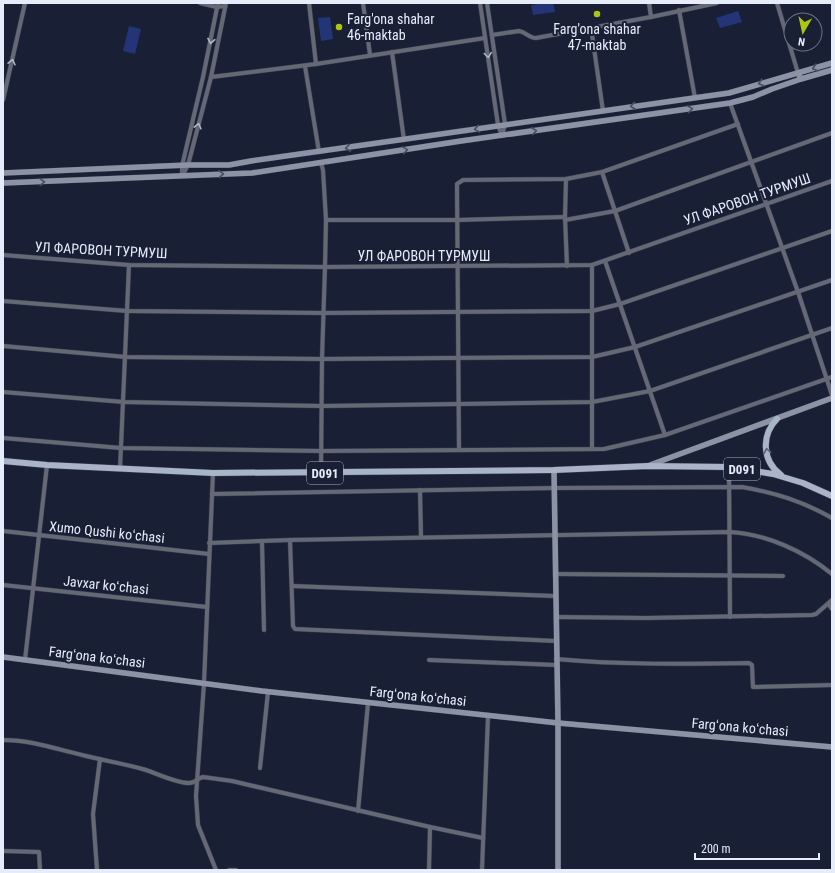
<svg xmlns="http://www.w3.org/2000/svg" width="835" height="873" viewBox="0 0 835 873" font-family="'Roboto Condensed',sans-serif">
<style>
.green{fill:#233576}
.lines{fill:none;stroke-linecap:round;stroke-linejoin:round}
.street-casing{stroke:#363d51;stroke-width:5}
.secondary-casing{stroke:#363d51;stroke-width:6}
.primary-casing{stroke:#363d51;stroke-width:7}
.street{stroke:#656975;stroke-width:4}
.secondary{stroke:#8b93a5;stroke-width:5.5}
.primary{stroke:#a9b3ca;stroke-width:6}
.oneway{stroke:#b2b8c5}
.oneway2{stroke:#474e62}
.oneway3{stroke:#5a6278}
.poi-dot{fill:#aec60b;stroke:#192035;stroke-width:1.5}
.labels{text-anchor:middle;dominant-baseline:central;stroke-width:4;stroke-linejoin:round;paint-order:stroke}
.shield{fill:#192035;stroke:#a8afbf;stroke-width:1}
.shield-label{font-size:13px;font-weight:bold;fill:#e6ecfa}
.poi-label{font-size:14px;fill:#e6ecfa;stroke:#192035;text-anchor:start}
.street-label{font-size:14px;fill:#e6ecfa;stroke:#192035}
</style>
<rect width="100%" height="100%" fill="#192035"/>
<g class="green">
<polygon points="543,3 553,3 555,12 533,15 531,5"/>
<polygon points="738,11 742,22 720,28 716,18"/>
<polygon points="330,17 333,39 321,41 318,18"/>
<polygon points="129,26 141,29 135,54 123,51"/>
</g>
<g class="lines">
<defs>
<g id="street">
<polyline points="200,3 217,7 225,6"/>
<polyline points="363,3 370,55"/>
<polyline points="480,3 498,125 502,136 505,124 487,3"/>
<polyline points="777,3 798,73"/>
<polyline points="679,10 695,98"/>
<polyline points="651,17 717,3"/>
<polyline points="591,27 603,111"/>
<path d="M 492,35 L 519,31 C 526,32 529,38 536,38 L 651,17 L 649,3"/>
<polyline points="392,52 404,140"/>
<polyline points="316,64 485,38"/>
<polyline points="305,66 319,152"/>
<polyline points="211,77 316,64 309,3"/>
<polyline points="3,100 25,3"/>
<polyline points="730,103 798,292 832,395"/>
<polyline points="321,163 323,170 326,220 325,267 322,359 321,473"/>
<polyline points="602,172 629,253"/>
<polyline points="182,176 188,165 211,77 226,3"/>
<polyline points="182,176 182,166 203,77 218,3"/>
<polyline points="566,179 565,217 567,266"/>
<polyline points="326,220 457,220 565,217"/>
<polyline points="565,220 615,211 832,133"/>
<polyline points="3,255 129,265 325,267 592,265 832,181"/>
<polyline points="605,261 665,435"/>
<polyline points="592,265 592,449"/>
<polyline points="3,301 127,311 323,313 592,311 620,304 832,231"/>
<polyline points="3,346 126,357 322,359 592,357 635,347 832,280"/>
<polyline points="3,392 124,402 322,406 592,402 650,391 832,328"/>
<polyline points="3,438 121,448 321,451 604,449 665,435 832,377"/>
<polyline points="459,450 457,184 463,180 566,179 602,172 738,124"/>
<polyline points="729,467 730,617"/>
<polyline points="120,469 129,265"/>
<polyline points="213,473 204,683 196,796 198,825 216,870"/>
<polyline points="420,490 421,537"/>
<path d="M 212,494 L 555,488 L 742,487 C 776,493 802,501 832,518"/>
<polyline points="3,531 209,554"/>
<polyline points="290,540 293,626 295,629 556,641"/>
<polyline points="262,541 264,630"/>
<path d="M 209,543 L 290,540 L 730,532 C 766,534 804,551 832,574"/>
<polyline points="555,574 783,576"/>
<polyline points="3,585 207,607"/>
<polyline points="292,586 555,596"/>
<polyline points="828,604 832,609"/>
<polyline points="556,617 646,618 812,615 816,614 832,600"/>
<path d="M 556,659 C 620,665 685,664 749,663 L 752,665 L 753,687 L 832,685"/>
<polyline points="25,660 47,465"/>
<polyline points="429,660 556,665"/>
<path d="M 3,740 C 32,740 59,750 86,756 C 106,761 126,764 146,770 C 158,774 176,783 189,783 C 195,783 198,778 203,777 L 232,781 L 430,827 L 483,838"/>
<polyline points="260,768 268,692"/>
<polyline points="358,811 368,703"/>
<polyline points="3,851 39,852 40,870"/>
<polyline points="97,870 93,814 100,759"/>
<polyline points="229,870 236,870"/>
<polyline points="429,870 430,827"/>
<polyline points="482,870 488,716"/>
</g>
<g id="secondary">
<polyline points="801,79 832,70"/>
<polyline points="3,173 188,165 229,165 251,161 729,93 832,63"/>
<polyline points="3,183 252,173 461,141 730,103 753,97 772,89 801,79 798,73"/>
<polyline points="650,465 832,398"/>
<polyline points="554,470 558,723 558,870"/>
<polyline points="3,657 262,691 558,723 832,747"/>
</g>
<g id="primary">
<path d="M 777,419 C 761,435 762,461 781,475"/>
<polyline points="3,461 47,465 213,473 554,470 648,466 729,467 773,474 803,483 832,496"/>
</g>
</defs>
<use href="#street" class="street-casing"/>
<use href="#secondary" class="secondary-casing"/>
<use href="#primary" class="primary-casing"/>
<use href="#street" class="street"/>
<use href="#secondary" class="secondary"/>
<use href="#primary" class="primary"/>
</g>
<defs><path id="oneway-chevron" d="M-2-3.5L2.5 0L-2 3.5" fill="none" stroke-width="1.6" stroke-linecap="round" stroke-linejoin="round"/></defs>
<g class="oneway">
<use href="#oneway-chevron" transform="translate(211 41) rotate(101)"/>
<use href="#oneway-chevron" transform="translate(488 55) rotate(82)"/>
<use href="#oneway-chevron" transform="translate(12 62) rotate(-77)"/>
<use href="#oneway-chevron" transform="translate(198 126) rotate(-76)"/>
</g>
<g class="oneway2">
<use href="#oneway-chevron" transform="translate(815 68) rotate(163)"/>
<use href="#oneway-chevron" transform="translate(761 83) rotate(164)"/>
<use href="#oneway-chevron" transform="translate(633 106) rotate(172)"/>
<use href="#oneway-chevron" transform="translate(690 109) rotate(-8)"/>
<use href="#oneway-chevron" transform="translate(477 129) rotate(171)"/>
<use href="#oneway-chevron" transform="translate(534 131) rotate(-8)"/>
<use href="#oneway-chevron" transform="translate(348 148) rotate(172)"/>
<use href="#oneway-chevron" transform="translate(405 150) rotate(-9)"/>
<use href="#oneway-chevron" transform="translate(221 174) rotate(-3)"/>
<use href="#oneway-chevron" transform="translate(42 182) rotate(-2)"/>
</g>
<use class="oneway3" href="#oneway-chevron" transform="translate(767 451) rotate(-101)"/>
<g class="poi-dot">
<circle cx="597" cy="14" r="4"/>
<circle cx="339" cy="27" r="4"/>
</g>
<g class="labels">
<g class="shield">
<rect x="724" y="458" width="36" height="22" rx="3"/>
<rect x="307" y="462" width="36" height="22" rx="3"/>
</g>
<g class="shield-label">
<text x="742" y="469">D091</text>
<text x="325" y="473">D091</text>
</g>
<g class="poi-label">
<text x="347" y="19">Farg'ona shahar<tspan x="347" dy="16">46-maktab</tspan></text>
<text x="597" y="29" text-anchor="middle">Farg'ona shahar<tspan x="597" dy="16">47-maktab</tspan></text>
</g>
<g class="street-label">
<text transform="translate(747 199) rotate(-19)">УЛ ФАРОВОН ТУРМУШ</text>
<text transform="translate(101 250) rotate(3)">УЛ ФАРОВОН ТУРМУШ</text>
<text x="424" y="256">УЛ ФАРОВОН ТУРМУШ</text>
<text transform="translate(107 532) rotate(6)">Xumo Qushi koʻchasi</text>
<text transform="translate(106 585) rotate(6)">Javxar koʻchasi</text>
<text transform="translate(97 657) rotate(7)">Fargʻona koʻchasi</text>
<text transform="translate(418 696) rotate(6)">Fargʻona koʻchasi</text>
<text transform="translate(740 727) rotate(5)">Fargʻona koʻchasi</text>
</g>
</g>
<rect width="835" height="873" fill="none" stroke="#e6ecfa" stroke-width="8"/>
<g transform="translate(803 32) rotate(189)"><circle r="19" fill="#192035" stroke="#6b7284"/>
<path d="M0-3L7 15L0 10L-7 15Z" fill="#aec60b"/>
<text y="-6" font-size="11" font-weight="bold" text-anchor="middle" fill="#e6ecfa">N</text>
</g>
<path d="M695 853v6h124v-6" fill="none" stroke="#e6ecfa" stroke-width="2"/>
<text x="701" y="853" font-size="12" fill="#e6ecfa" stroke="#192035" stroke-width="3" paint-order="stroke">200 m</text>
</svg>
